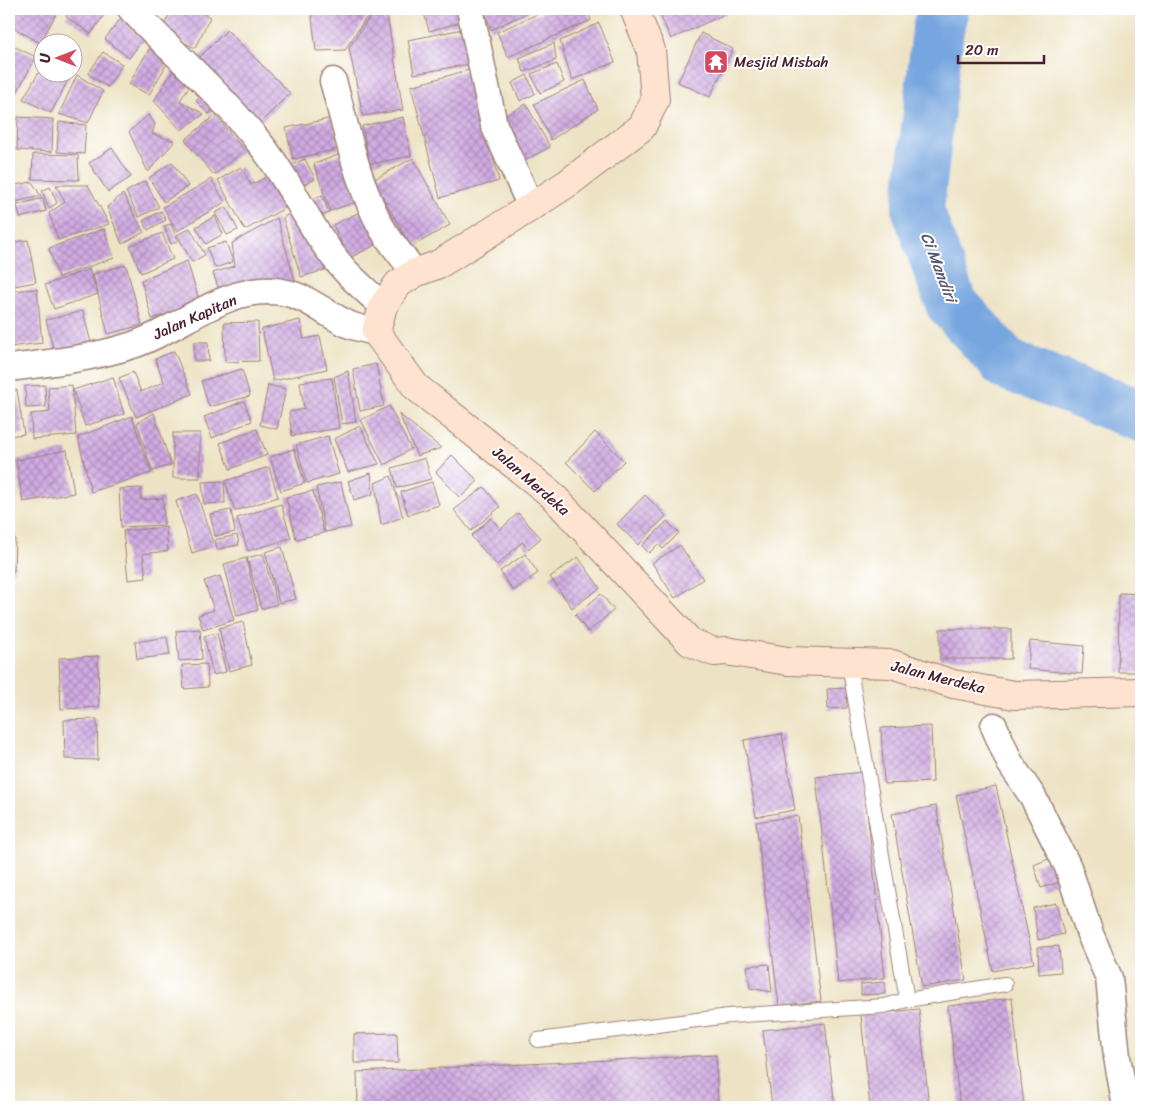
<svg xmlns="http://www.w3.org/2000/svg" width="1150" height="1116" viewBox="0 0 1150 1116" font-family="Sriracha,sans-serif">
<style>
.lines{fill:none;stroke-linecap:round;stroke-linejoin:round}
.river{stroke:#76a5df;stroke-width:52}
.building{fill:url(#building-cross-hatch)}
.lane-casing{stroke:#9c8178;stroke-width:16}
.street-casing{stroke:#9c8178;stroke-width:29}
.secondary-casing{stroke:#9c8178;stroke-width:30}
.lane{stroke:#fff;stroke-width:14}
.street{stroke:#fff;stroke-width:26}
.secondary{stroke:#fee3d1;stroke-width:28}
.labels{text-anchor:middle;dominant-baseline:central;stroke-width:4;stroke-linejoin:round;paint-order:stroke}
.poi-label{font-size:15px;fill:#4a1f2b;stroke:#fff;text-anchor:start}
.street-label{font-size:15px;fill:#4a1f2b;stroke:#fff}
.water-label{font-size:16px;font-style:italic;fill:#5c5573;stroke:#fff}
</style>
<defs>
<pattern id="building-cross-hatch" width="8" height="8" patternUnits="userSpaceOnUse" patternTransform="scale(1.25)"><rect width="8" height="8" fill="#d0abe2"/><path d="M0 0l8 8M0 8l8-8" fill="none" stroke="#ab8bb7"/></pattern>
</defs>
<rect width="100%" height="100%" fill="#fff"/>
<filter id="ink" filterUnits="userSpaceOnUse"><feTurbulence type="fractalNoise" baseFrequency=".02" numOctaves="2"/><feDisplacementMap in="SourceGraphic" scale="10" xChannelSelector="R" yChannelSelector="G"/><feConvolveMatrix kernelMatrix="1 2 1 2 8 2 1 2 1" color-interpolation-filters="sRGB"/></filter>
<filter id="wash" filterUnits="userSpaceOnUse"><feTurbulence type="fractalNoise" baseFrequency=".0096" numOctaves="4" result="noise"/><feDisplacementMap in="SourceGraphic" scale="20" xChannelSelector="R" yChannelSelector="G"/><feGaussianBlur stdDeviation="1.12" result="paint"/><feColorMatrix in="noise" values="0 0 0 0 0 0 0 0 0 0 0 0 0 0 0 0 0 1.4 0 .05"/><feComposite in="paint" operator="in"/></filter>
<g filter="url(#wash)">
<rect width="100%" height="100%" fill="#ede3c4"/>
<g class="lines">
<polyline class="river" points="943,9 938,29 918,210 951,303 1006,364 1141,416"/>
</g>
<g id="blocks">
<g class="building">
<polygon points="9,9 59,9 40,43 9,25"/>
<polygon points="71,9 108,9 91,34 66,17"/>
<polygon points="172,9 194,9 210,17 195,48 161,31"/>
<polygon points="311,9 372,9 345,50 316,51"/>
<polygon points="375,9 386,9 403,110 363,116 349,48"/>
<polygon points="423,9 457,9 461,22 429,31"/>
<polygon points="484,9 535,9 491,30"/>
<polygon points="549,9 586,9 591,20 508,57 497,32"/>
<polygon points="667,9 725,9 727,13 671,39 659,13"/>
<polygon points="121,18 145,37 129,58 105,39"/>
<polygon points="599,23 615,62 572,80 560,41"/>
<polygon points="463,29 470,64 414,74 408,40"/>
<polygon points="227,30 290,93 258,125 195,62"/>
<polygon points="701,33 733,49 710,97 678,82"/>
<polygon points="554,43 556,60 524,72 519,58"/>
<polygon points="11,45 36,57 9,107 9,51"/>
<polygon points="149,49 169,60 149,95 129,84"/>
<polygon points="103,52 122,64 108,87 88,74"/>
<polygon points="557,64 564,82 540,93 531,74"/>
<polygon points="42,67 42,72 72,72 51,113 23,99"/>
<polygon points="174,69 191,83 180,101 204,114 181,130 154,101"/>
<polygon points="469,70 499,181 440,198 411,86"/>
<polygon points="77,75 103,91 88,123 59,114"/>
<polygon points="527,75 535,94 520,101 512,83"/>
<polygon points="585,80 598,109 551,140 534,104"/>
<polygon points="204,93 218,105 209,114 196,101"/>
<polygon points="526,104 550,147 524,161 501,118"/>
<polygon points="148,115 155,124 152,134 175,141 148,172 129,132"/>
<polygon points="215,115 244,150 214,175 185,140"/>
<polygon points="18,117 53,119 52,152 17,150"/>
<polygon points="403,117 411,156 370,164 362,126"/>
<polygon points="333,118 339,149 293,159 286,128"/>
<polygon points="59,122 86,125 84,154 57,152"/>
<polygon points="112,148 131,177 108,192 89,163"/>
<polygon points="346,152 362,200 330,211 314,164"/>
<polygon points="33,154 78,155 79,180 32,179"/>
<polygon points="413,158 450,225 411,247 373,180"/>
<polygon points="305,159 315,179 295,189 285,168"/>
<polygon points="172,162 188,186 164,202 149,178"/>
<polygon points="241,167 251,185 268,176 285,208 245,230 218,180"/>
<polygon points="211,179 225,202 177,231 163,207"/>
<polygon points="145,181 159,207 139,217 126,192"/>
<polygon points="32,182 41,196 15,202 10,186"/>
<polygon points="56,185 88,185 109,224 58,240 49,213 65,202"/>
<polygon points="50,187 57,203 49,208 42,191"/>
<polygon points="123,194 144,232 122,244 107,207"/>
<polygon points="322,195 329,213 314,219 306,202"/>
<polygon points="43,198 46,211 20,218 17,205"/>
<polygon points="226,207 238,230 227,235 215,213"/>
<polygon points="366,209 382,242 349,258 333,225"/>
<polygon points="294,210 325,270 301,277 283,218"/>
<polygon points="161,211 166,220 148,230 143,221"/>
<polygon points="215,216 223,234 206,244 196,227"/>
<polygon points="277,218 295,281 218,287 213,273 235,266 232,243"/>
<polygon points="171,224 178,241 171,244 164,226"/>
<polygon points="190,228 205,255 192,262 177,235"/>
<polygon points="104,229 114,258 58,277 49,248"/>
<polygon points="162,233 173,259 141,273 130,246"/>
<polygon points="28,240 36,282 9,287 9,243"/>
<polygon points="226,242 233,262 215,268 207,248"/>
<polygon points="187,261 200,303 152,319 141,280"/>
<polygon points="126,265 142,325 108,334 93,274"/>
<polygon points="89,269 98,294 54,309 45,285"/>
<polygon points="37,289 42,343 9,347 9,291"/>
<polygon points="83,311 92,347 55,356 46,320"/>
<polygon points="300,320 304,339 320,336 327,369 273,381 262,329"/>
<polygon points="258,322 259,361 225,362 224,323"/>
<polygon points="194,342 208,342 209,361 194,361"/>
<polygon points="174,351 192,394 136,417 119,378 133,372 141,392 164,382 155,359"/>
<polygon points="376,364 384,406 360,411 353,369"/>
<polygon points="242,369 250,396 209,407 201,381"/>
<polygon points="348,371 356,422 342,424 334,377"/>
<polygon points="113,377 124,414 85,426 73,390"/>
<polygon points="332,378 339,428 292,436 289,412 304,409 300,382"/>
<polygon points="45,385 46,407 26,408 25,386"/>
<polygon points="72,385 76,435 32,439 31,414 50,412 48,387"/>
<polygon points="268,385 286,389 277,429 260,425"/>
<polygon points="17,390 24,434 9,436 9,391"/>
<polygon points="244,401 252,421 212,438 204,417"/>
<polygon points="389,406 411,449 384,465 361,420"/>
<polygon points="154,413 171,465 152,471 137,423"/>
<polygon points="399,414 441,448 417,456"/>
<polygon points="132,416 151,473 91,492 78,437"/>
<polygon points="360,426 379,464 348,472 334,439"/>
<polygon points="257,429 267,455 230,469 220,443"/>
<polygon points="595,432 624,461 595,491 566,462"/>
<rect x="173" y="433" width="27" height="45"/>
<polygon points="328,436 339,474 307,483 296,445"/>
<polygon points="294,449 305,483 281,491 270,457"/>
<polygon points="67,450 74,493 23,502 16,460"/>
<polygon points="452,455 478,481 460,498 436,472"/>
<polygon points="425,458 431,479 397,488 392,468"/>
<polygon points="269,467 278,497 235,511 225,481"/>
<polygon points="371,473 373,494 354,500 348,481"/>
<polygon points="391,476 403,517 381,525 375,483"/>
<polygon points="224,481 225,503 204,504 202,482"/>
<polygon points="341,482 351,527 325,532 316,487"/>
<polygon points="432,482 439,505 408,515 401,492"/>
<polygon points="484,487 500,507 471,531 454,510"/>
<polygon points="141,488 141,500 163,498 164,525 121,527 119,489"/>
<polygon points="313,491 324,533 296,539 286,497"/>
<polygon points="197,494 214,546 192,553 176,501"/>
<polygon points="645,495 666,516 638,545 617,524"/>
<polygon points="281,504 291,538 248,551 237,518"/>
<polygon points="231,510 235,532 215,536 210,514"/>
<polygon points="518,513 541,538 528,549 522,542 497,565 471,536 491,518 501,529"/>
<polygon points="667,521 679,533 663,549 658,544 649,553 642,546"/>
<polygon points="166,527 168,551 143,554 146,578 128,580 123,531"/>
<polygon points="237,535 239,545 217,549 215,540"/>
<polygon points="9,538 15,538 14,571 9,571"/>
<polygon points="680,545 703,579 675,598 652,563"/>
<polygon points="282,547 296,599 279,603 265,552"/>
<polygon points="263,554 277,604 261,609 247,558"/>
<polygon points="525,554 538,573 513,591 500,571"/>
<polygon points="578,557 600,588 572,608 550,577"/>
<polygon points="246,558 258,610 237,616 224,564"/>
<polygon points="220,576 234,620 203,630 198,615 214,610 204,581"/>
<polygon points="1119,593 1141,594 1141,672 1118,672"/>
<polygon points="601,594 614,610 588,632 575,615"/>
<polygon points="243,622 252,665 229,671 219,628"/>
<polygon points="200,629 202,659 179,661 176,631"/>
<rect x="940" y="629" width="71" height="30"/>
<polygon points="217,633 226,672 213,675 204,636"/>
<polygon points="167,637 170,655 137,659 135,642"/>
<polygon points="1030,641 1084,646 1082,674 1028,669"/>
<polygon points="98,656 99,707 61,709 59,658"/>
<polygon points="207,664 208,687 184,689 182,665"/>
<polygon points="846,688 847,708 828,709 827,689"/>
<polygon points="97,719 98,760 65,759 64,720"/>
<polygon points="931,726 933,782 884,784 881,728"/>
<polygon points="782,734 795,810 756,817 744,740"/>
<polygon points="863,772 885,978 838,983 816,777"/>
<polygon points="996,786 1034,963 993,971 956,795"/>
<polygon points="936,806 966,980 922,987 892,814"/>
<polygon points="798,816 821,1001 779,1006 756,822"/>
<polygon points="1053,857 1060,882 1041,888 1034,865"/>
<polygon points="1056,903 1064,934 1038,940 1033,908"/>
<polygon points="1059,946 1061,972 1039,974 1038,947"/>
<polygon points="769,964 772,992 750,988 747,966"/>
<polygon points="885,982 885,994 861,995 861,984"/>
<polygon points="1012,998 1024,1107 960,1107 948,1006"/>
<polygon points="919,1009 929,1107 870,1107 861,1015"/>
<polygon points="825,1023 835,1107 772,1107 763,1030"/>
<polygon points="397,1033 398,1063 354,1063 354,1034"/>
<polygon points="716,1055 718,1107 358,1107 357,1072"/>
</g>
</g>
</g>
<g filter="url(#ink)">
<use href="#blocks" fill-opacity="0" stroke="#9c8178" stroke-width="1"/>
<g class="lines">
<defs>
<g id="lane">
<polyline points="907,1000 1005,984"/>
<polyline points="538,1040 729,1016 884,1006 907,1000 849,664"/>
</g>
<g id="street">
<path d="M 131,9 C 175,55 223,96 262,146 C 292,184 310,230 342,267 C 354,281 370,294 383,306"/>
<polyline points="470,9 494,125 531,207"/>
<path d="M 333,81 C 347,130 357,185 383,230 C 392,245 405,259 415,273"/>
<path d="M 9,368 C 50,363 93,358 133,345 C 181,329 227,283 282,292 C 308,296 326,315 350,325 C 358,328 367,330 376,332"/>
<polyline points="994,726 1010,763 1033,797 1068,867 1090,934 1109,978 1117,1057 1126,1107"/>
</g>
<polyline id="secondary" points="634,9 651,50 655,100 642,127 568,183 531,207 439,264 415,273 398,284 383,306 376,332 416,387 551,494 690,642 714,652 726,651 788,661 892,664 953,684 1014,695 1141,692"/>
</defs>
<use href="#lane" class="lane-casing"/>
<use href="#street" class="street-casing"/>
<use href="#secondary" class="secondary-casing"/>
<use href="#lane" class="lane"/>
<use href="#street" class="street"/>
<use href="#secondary" class="secondary"/>
</g>
</g>
<defs>
<symbol id="temple-square" viewBox="-11 -11 22 22"><rect x="-9" y="-9" width="18" height="18" rx="4" fill="#d1495b" stroke="#fff"/><path d="M0-6L5-2H3V0L6.5 2.5H4V6H1.5V3h-3V6H-4V2.5H-6.5L-3 0V-2H-5Z" fill="#fff"/></symbol>
</defs>
<g fill-rule="evenodd">
<use href="#temple-square" x="702" y="48" width="28" height="28"/>
</g>
<g class="labels">
<g class="poi-label">
<text x="734" y="62">Mesjid Misbah</text>
</g>
<g class="street-label">
<text transform="translate(195 317) rotate(-24)">Jalan Kapitan</text>
<text transform="translate(531 481) rotate(41)">Jalan Merdeka</text>
<text transform="translate(938 677) rotate(14)">Jalan Merdeka</text>
</g>
<g class="water-label">
<text transform="translate(939 267) rotate(69)">Ci Mandiri</text>
</g>
</g>
<rect width="1150" height="1116" fill="none" stroke="#fff" stroke-width="30"/>
<g transform="translate(58 58) rotate(270)"><circle r="24" fill="#ffffff" stroke="#b7a5aa"/>
<path d="M0-4L9 19L0 12L-9 19Z" fill="#d1495b"/>
<text y="-8" font-size="14" font-weight="bold" text-anchor="middle" fill="#4a1f2b">U</text>
</g>
<path d="M958 55v8h86v-8" fill="none" stroke="#4a1f2b" stroke-width="2.5"/>
<text x="965" y="55" font-size="15" fill="#4a1f2b" stroke="#ffffff" stroke-width="4" paint-order="stroke">20 m</text>
</svg>
